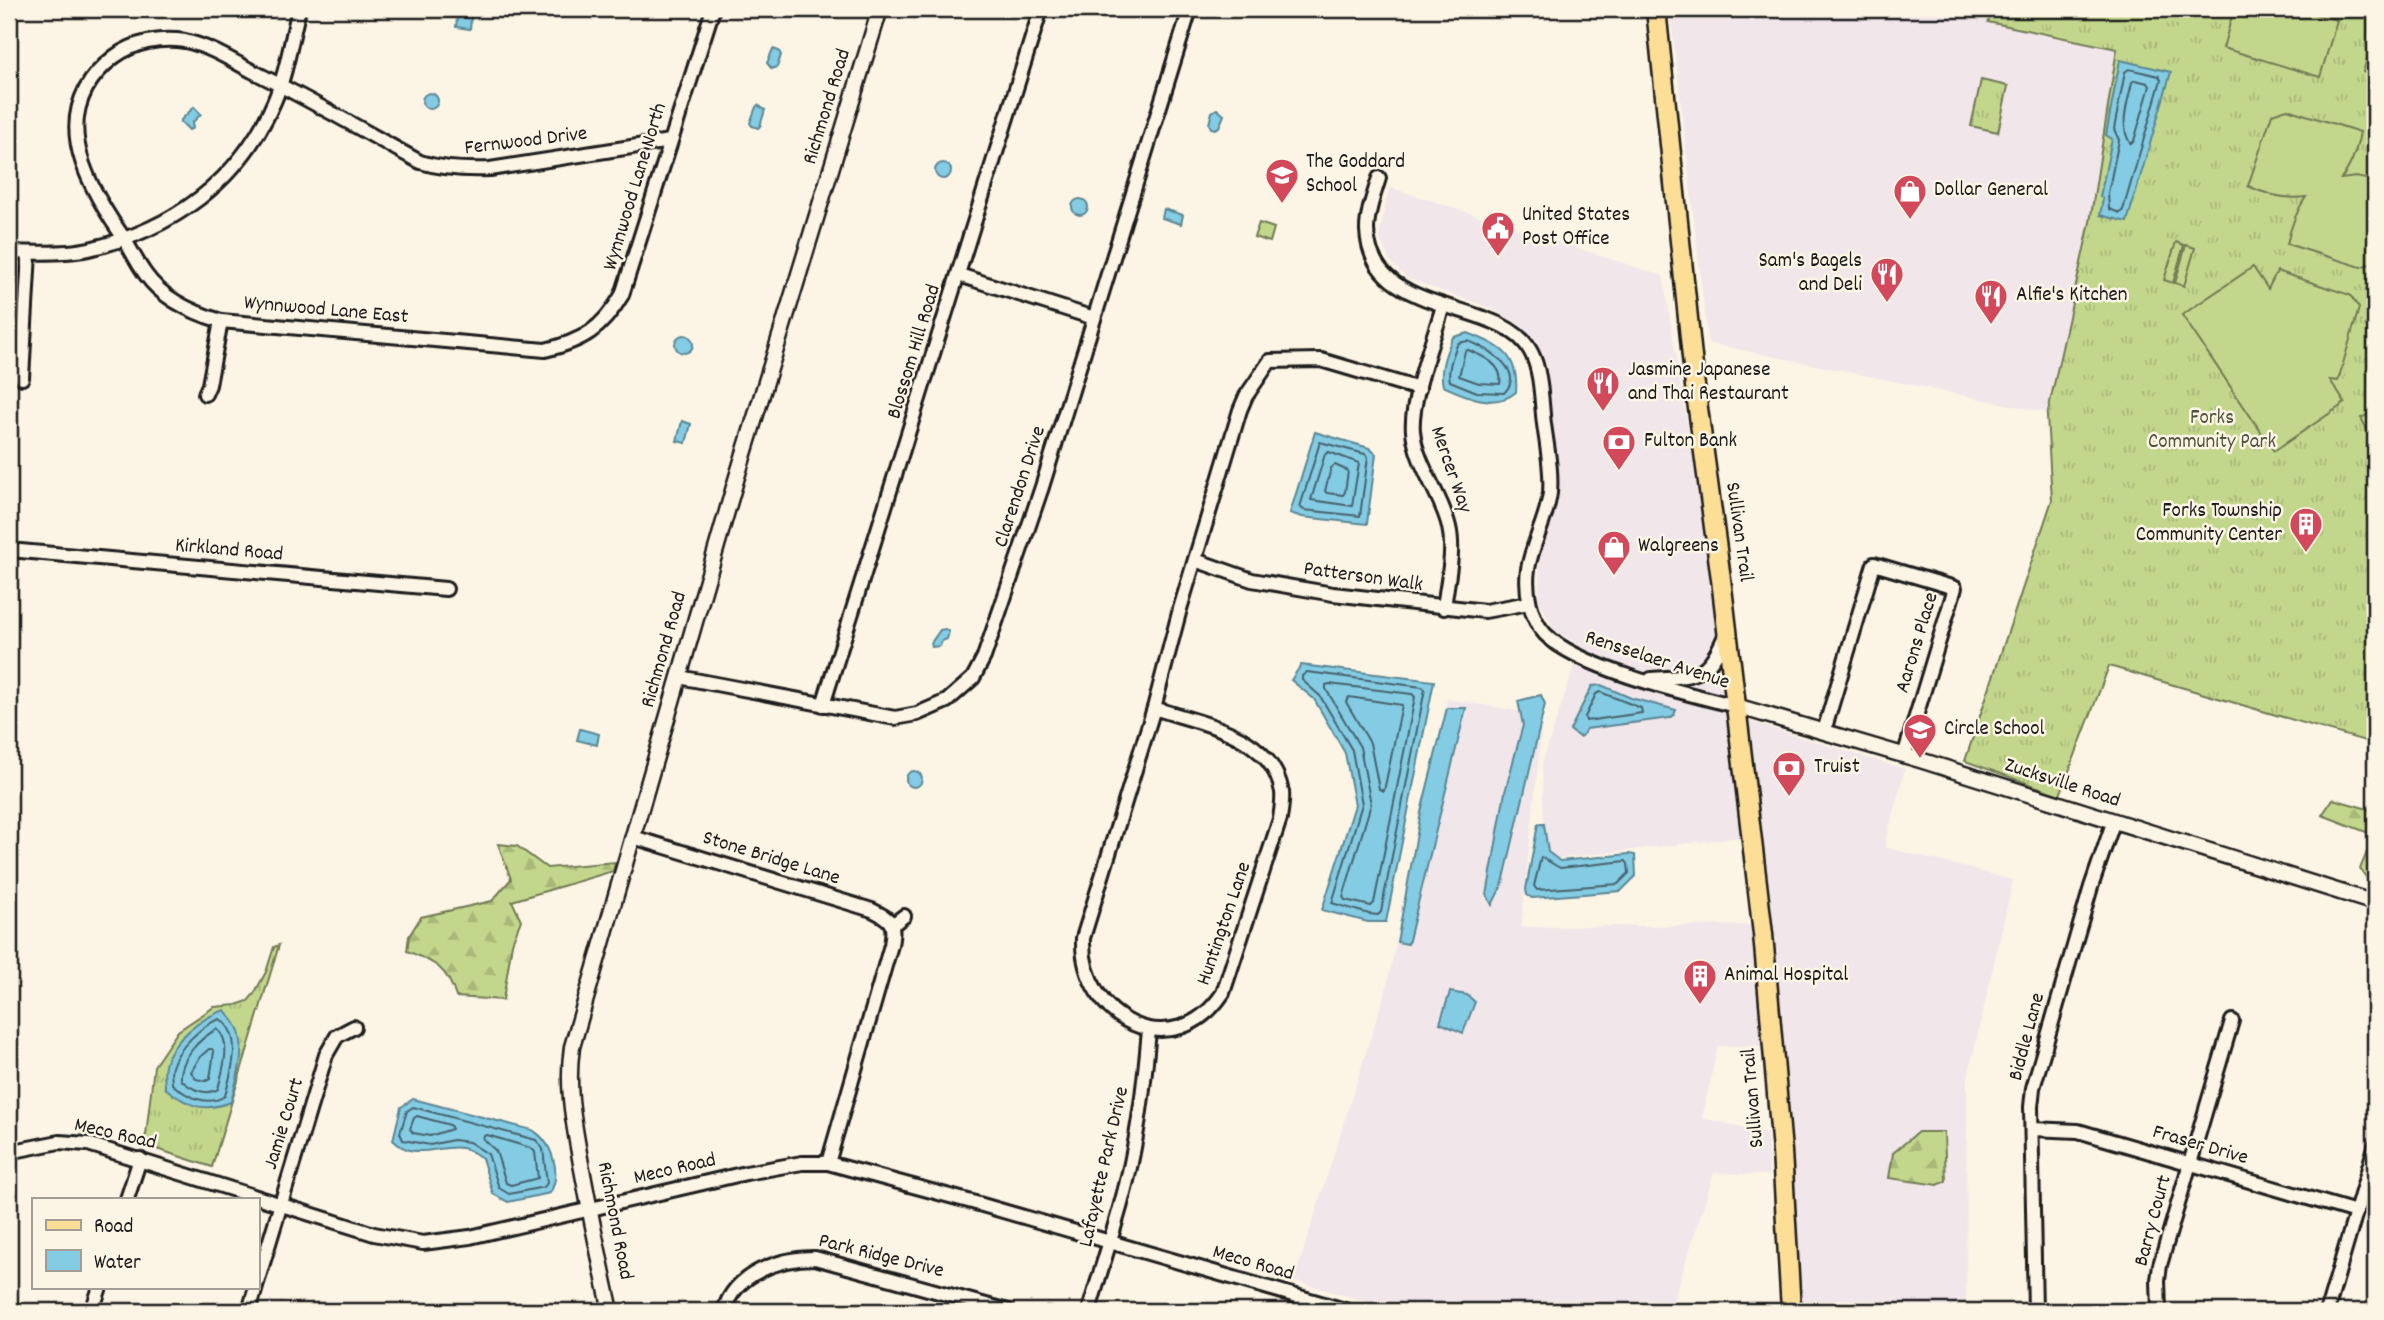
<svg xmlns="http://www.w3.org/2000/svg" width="2384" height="1320" viewBox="0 0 2384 1320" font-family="Dekko,sans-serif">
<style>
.built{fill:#f1e6ea}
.grass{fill:url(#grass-tufts);stroke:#707a54;stroke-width:2}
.forest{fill:url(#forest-firs);stroke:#707a54;stroke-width:2}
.pitch{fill:#c3d78c;stroke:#707a54;stroke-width:2}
.water{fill:#84cce4;stroke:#5a8694;stroke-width:2}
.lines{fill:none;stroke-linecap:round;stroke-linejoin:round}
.shore{stroke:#46626c;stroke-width:2}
.minor-casing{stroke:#1c1c1c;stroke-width:18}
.tertiary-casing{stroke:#1c1c1c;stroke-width:19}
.primary-casing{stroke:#1c1c1c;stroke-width:23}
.minor{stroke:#fcf5e5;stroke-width:12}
.tertiary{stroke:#fcf5e5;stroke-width:14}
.primary{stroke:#fdde96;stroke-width:18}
.labels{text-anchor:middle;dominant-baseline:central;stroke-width:5;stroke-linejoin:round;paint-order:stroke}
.street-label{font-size:21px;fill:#1c1c1c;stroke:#fcf5e5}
.poi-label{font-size:21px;fill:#1c1c1c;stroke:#fcf5e5;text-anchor:start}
.park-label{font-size:21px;fill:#4e543e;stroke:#fcf5e5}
</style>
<defs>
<pattern id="grass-tufts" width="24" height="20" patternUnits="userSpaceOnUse" patternTransform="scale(1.75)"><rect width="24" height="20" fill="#c3d78c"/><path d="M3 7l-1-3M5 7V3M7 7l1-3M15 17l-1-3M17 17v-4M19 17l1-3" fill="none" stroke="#a7b878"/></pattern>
<pattern id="forest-firs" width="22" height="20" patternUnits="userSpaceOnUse" patternTransform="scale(1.75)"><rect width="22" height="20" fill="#c3d78c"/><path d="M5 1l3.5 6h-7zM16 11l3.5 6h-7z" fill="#a7b878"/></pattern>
</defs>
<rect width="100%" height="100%" fill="#fcf5e5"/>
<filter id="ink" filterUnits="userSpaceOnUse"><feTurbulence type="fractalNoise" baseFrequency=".0143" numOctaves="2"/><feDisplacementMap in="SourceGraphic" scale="14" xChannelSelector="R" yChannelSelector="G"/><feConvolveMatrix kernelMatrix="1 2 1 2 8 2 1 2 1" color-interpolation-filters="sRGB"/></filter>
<g filter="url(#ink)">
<g class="built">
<polygon points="1670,9 1974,9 2128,38 2069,417 1708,343"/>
<polygon points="1389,187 1663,276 1735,717 1905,769 1884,847 2013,880 1967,1081 1966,1311 1783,1311 1778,1046 1718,1046 1702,1118 1767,1133 1769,1175 1714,1173 1670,1311 1400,1311 1294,1281 1387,986 1447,699 1543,715 1521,927 1766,925 1750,836 1545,860 1542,763 1581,646 1555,631 1538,599 1540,558 1559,499 1547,364 1523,327 1490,308 1406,278 1390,261 1379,238"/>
</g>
<g class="grass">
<polygon points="1993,9 2375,9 2375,744 2109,666 2060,795 1965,761 2052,500 2047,416 2090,222 2117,49 1988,22"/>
<polygon points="1981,80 2008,86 1998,132 1971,126"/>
<polygon points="1277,168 1295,173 1291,184 1273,179"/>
<polygon points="1259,223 1274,228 1270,242 1254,237"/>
<polygon points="279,945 212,1167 138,1143 146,1135 154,1066 178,1031 214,1007 236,1005 248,1001 254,994 266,972 274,947"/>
</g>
<g class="forest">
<polygon points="2333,799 2375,811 2375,889 2360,869 2374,835 2322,815"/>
<path d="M 498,844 L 517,846 L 547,868 L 615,862 L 613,871 L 512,901 L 521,920 L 512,943 L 503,1000 L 456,997 C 447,967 434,962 407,951 L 409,936 L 421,917 L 492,901 L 511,879 Z"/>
<polygon points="1918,1132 1944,1132 1946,1181 1938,1185 1889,1178 1893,1153"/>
</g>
<g class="pitch">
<polygon points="2234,9 2295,9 2337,20 2320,77 2223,48"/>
<polygon points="2374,34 2375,34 2375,76 2363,72"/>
<path d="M 2287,109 L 2360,132 C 2357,149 2352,165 2341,179 L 2356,177 L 2375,181 L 2375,262 L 2361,267 L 2287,244 C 2291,226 2296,211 2306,197 C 2285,200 2267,195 2248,186 L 2272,114 Z"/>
<polygon points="2176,242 2184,245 2173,283 2164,280"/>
<polygon points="2186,245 2195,248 2184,286 2175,283"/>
<polygon points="2253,267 2268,289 2277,271 2350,295 2359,308 2338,381 2330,380 2345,403 2274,451 2182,315"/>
<polygon points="2375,411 2375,445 2361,418"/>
</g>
<g class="water">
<polygon points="458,9 472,10 470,29 456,27"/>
<polygon points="773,49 779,51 781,55 777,67 772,69 767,63"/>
<polygon points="2120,60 2171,72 2127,222 2100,215 2103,199 2100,197 2112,139 2106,135"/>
<circle cx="430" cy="101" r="8"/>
<polygon points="758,105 765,110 760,126 758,128 752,126 750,123 756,107"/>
<polygon points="194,107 201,114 192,123 193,128 189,130 180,121"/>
<polygon points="1217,109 1224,115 1219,127 1215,129 1211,128 1209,124 1212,112"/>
<circle cx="943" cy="171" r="8"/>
<circle cx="1080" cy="207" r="8"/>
<polygon points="1164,209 1183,215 1181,224 1162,218"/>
<path d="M 1468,333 C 1500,346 1519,354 1516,392 C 1495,410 1465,396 1443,386 C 1439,369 1446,352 1453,337 Z"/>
<circle cx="684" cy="344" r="9"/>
<polygon points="682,421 691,424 686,443 677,441"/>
<polygon points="1315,432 1369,448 1376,454 1367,524 1302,517 1290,513"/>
<polygon points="945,629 949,632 947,639 942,641 940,646 932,647 931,643 940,630"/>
<polygon points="1301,665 1434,681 1386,922 1368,922 1322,910 1355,805 1345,753 1314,699 1291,680"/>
<polygon points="1601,685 1631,698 1676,710 1674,715 1670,718 1586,729 1583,735 1579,737 1570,730 1592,686"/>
<polygon points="1541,695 1545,704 1503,883 1492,905 1487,895 1505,792 1523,725 1518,701"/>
<polygon points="1447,708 1466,708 1408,944 1397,942 1421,812"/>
<polygon points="580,729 599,734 597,745 577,740"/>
<circle cx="914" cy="779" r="8"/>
<polygon points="1538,824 1544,824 1548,852 1560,861 1629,854 1635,855 1636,876 1621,891 1532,898 1527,895 1526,889"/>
<polygon points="1450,992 1467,995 1475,1002 1463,1033 1440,1023"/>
<path d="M 225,1010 C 229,1016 235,1022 238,1029 C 247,1052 236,1080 231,1102 C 202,1113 188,1106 165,1088 C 165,1081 163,1072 165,1065 C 171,1041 202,1017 225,1010 Z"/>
<path d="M 413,1099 L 532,1130 C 552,1141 562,1173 550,1193 L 508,1202 L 493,1194 L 482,1158 C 476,1154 469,1149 462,1148 C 440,1144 414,1162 393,1140 L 401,1107 Z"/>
</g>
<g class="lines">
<g class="shore">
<polygon points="2129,69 2159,76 2161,80 2123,210 2120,213 2109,209 2108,193 2119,140 2114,129 2125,72"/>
<path d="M 2135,80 L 2148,83 L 2150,86 L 2134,141 L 2131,144 C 2118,127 2128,102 2132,82 Z"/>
<path d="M 1468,341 C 1484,347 1528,370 1504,393 L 1477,392 L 1450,381 C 1447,369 1453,354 1458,343 Z"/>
<path d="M 1468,350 C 1483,356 1504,365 1500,384 L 1479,383 L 1459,376 L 1465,351 Z"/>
<polygon points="1320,442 1365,454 1368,457 1360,516 1304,510 1300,507"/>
<polygon points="1329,452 1359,463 1352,506 1311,500 1325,454"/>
<polygon points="1335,465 1348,471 1345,492 1343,495 1327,493 1325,491 1331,468"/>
<polygon points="1307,672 1422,687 1425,689 1381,912 1378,915 1369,914 1332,903 1362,804 1352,750 1320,696 1302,680 1302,676"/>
<polygon points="1329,684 1412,694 1415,697 1374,903 1371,906 1345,900 1343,897 1371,804 1360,747 1326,689 1326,685"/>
<polygon points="1600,692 1641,708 1642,713 1586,721 1585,717 1596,694"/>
<polygon points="1349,697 1402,705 1384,791 1379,789 1370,743 1346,702"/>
<polygon points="1541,857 1560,868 1626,861 1628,864 1629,873 1618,884 1537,890 1534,886"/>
<path d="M 220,1019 C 244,1036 231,1072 225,1096 C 207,1107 187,1097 172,1084 C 172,1079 170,1072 172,1067 C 177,1049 203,1024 220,1019 Z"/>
<path d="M 217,1029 C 233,1042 222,1072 218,1089 C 206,1097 190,1088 181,1080 C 179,1059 200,1038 217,1029 Z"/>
<polygon points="209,1049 212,1049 214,1052 210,1079 206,1081 196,1079 191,1072 200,1057"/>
<polygon points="413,1107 536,1140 543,1149 547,1183 544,1187 509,1194 499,1188 488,1154 469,1142 453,1140 430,1145 403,1140 400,1133 407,1111"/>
<polygon points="417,1116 450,1125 452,1129 430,1136 413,1133 410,1129 414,1118"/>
<polygon points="487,1135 531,1148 535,1152 538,1178 511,1185 506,1183 496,1151 483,1139 484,1136"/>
</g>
<defs>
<g id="minor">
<path d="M 670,141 L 490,169 C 465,170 443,169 420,162 C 364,131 309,99 252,71 C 231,60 209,46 185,41 C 161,37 134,42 114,57 C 47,109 82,178 121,234 C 130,247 136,262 146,275 C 163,299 194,313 221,321 L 545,350 C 583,341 602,329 622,295 L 713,9"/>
<path d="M 1379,178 C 1374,195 1367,212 1367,230 C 1370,320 1503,296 1531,352 C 1542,373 1541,401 1544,424 C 1547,447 1552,470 1550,493 C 1547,519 1532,543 1528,569 C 1525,590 1530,618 1545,634 C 1578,668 1688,694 1736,706"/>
<path d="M 9,252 C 32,253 66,254 89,249 C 172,230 240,181 274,102 C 287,72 291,40 299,9"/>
<polyline points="959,275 1094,318"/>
<path d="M 1443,306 C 1434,337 1410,401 1413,431 C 1416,465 1442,495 1449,527 C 1455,552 1447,582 1444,608"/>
<polyline points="22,378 29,253"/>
<polyline points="205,394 209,385 221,321"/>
<polyline points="9,550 446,589"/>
<polyline points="1195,560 1252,580 1333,594 1485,611 1529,603"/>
<polyline points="679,677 895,718 917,714 947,701 973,678 984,657 1042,487 1190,9"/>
<path d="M 1651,679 C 1696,676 1708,678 1726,633"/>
<polyline points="823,705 1041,9"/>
<path d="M 1154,708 C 1201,724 1271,733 1282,792 C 1283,801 1281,811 1280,819 L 1223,993 C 1174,1067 1080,1020 1083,938 L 1154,708 L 1180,609 L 1240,410 L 1246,396 L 1270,361 L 1321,360 L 1419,389"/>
<polyline points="1824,731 1874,564 1955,588 1904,756"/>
<path d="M 633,837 L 872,910 C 892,920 895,923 891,945 L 828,1163"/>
<polyline points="892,925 904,916"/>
<polyline points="2032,1129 2078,1131 2356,1212"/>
<polyline points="9,1152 59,1142 88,1144 374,1234 423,1243 470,1237 746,1173 802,1163 828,1163 972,1202 1348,1311"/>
<polyline points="127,1199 140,1159"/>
<polyline points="257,1283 326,1055 337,1036 354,1027"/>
<polyline points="92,1311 100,1287"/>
<polyline points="249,1311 256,1287"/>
<path d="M 724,1311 C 734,1274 779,1258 815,1258 L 1008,1311"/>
<path d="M 1089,1311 C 1099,1275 1111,1240 1121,1204 C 1137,1147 1144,1088 1149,1030"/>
<polyline points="2035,1311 2031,1107 2033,1088 2091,887 2113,823"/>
<polyline points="2159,1311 2158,1280 2160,1265 2232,1021"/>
<polyline points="2327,1311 2375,1147"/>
</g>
<g id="tertiary">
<polyline points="1736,706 1920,760 2375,903"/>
<path d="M 611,1311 C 600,1262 590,1213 581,1164 C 574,1124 566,1087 572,1047 L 736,480 L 880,9"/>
</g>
<polyline id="primary" points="1656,9 1695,386 1721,579 1763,934 1782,1151 1791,1311"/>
</defs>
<use href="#minor" class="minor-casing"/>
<use href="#tertiary" class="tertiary-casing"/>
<use href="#primary" class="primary-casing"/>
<use href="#minor" class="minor"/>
<use href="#tertiary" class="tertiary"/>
<use href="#primary" class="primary"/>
</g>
</g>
<defs>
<symbol id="school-pin" viewBox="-11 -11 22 30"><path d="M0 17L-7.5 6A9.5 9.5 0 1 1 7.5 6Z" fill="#d1495b" stroke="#fcf5e5"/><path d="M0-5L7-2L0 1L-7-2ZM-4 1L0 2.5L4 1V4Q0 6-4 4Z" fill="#fff"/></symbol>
<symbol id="shop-pin" viewBox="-11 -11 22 30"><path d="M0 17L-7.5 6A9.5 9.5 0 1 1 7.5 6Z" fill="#d1495b" stroke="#fcf5e5"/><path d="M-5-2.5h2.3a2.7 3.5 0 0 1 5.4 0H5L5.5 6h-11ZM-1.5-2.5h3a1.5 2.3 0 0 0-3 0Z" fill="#fff"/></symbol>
<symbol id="civic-pin" viewBox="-11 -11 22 30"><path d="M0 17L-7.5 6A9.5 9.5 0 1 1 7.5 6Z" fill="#d1495b" stroke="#fcf5e5"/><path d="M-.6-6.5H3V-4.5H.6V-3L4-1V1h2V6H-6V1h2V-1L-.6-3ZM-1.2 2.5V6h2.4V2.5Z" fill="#fff"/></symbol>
<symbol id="restaurant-pin" viewBox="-11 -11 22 30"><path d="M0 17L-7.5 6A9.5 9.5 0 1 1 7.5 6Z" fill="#d1495b" stroke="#fcf5e5"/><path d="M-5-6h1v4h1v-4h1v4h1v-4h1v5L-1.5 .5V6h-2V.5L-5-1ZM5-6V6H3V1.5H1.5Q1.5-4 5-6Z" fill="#fff"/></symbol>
<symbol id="bank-pin" viewBox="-11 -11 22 30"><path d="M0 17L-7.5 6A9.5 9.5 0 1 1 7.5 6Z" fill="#d1495b" stroke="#fcf5e5"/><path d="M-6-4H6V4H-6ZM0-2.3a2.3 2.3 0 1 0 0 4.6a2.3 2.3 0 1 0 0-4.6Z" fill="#fff"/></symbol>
<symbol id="building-pin" viewBox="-11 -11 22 30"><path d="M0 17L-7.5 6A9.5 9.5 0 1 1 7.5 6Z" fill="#d1495b" stroke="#fcf5e5"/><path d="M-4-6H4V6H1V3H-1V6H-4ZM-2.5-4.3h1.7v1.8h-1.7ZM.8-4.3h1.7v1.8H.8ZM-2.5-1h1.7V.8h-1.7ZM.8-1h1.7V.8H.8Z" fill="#fff"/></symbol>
</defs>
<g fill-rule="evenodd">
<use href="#school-pin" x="1263" y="156" width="38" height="52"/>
<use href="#shop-pin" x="1891" y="172" width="38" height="52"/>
<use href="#civic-pin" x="1479" y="209" width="38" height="52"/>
<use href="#restaurant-pin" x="1868" y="255" width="38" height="52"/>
<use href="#restaurant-pin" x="1972" y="277" width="38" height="52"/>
<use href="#restaurant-pin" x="1584" y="364" width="38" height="52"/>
<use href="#bank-pin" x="1600" y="423" width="38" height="52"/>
<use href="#building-pin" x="2287" y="505" width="38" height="52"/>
<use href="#shop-pin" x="1595" y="528" width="38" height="52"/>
<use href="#school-pin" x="1901" y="711" width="38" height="52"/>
<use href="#bank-pin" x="1770" y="749" width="38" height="52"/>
<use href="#building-pin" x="1681" y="957" width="38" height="52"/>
</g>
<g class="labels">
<g class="street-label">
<text transform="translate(828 107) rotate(-73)">Richmond Road</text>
<text transform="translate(526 142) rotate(-7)">Fernwood Drive</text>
<text transform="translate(636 187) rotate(-73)">Wynnwood Lane North</text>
<text transform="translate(326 311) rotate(5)">Wynnwood Lane East</text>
<text transform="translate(915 352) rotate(-73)">Blossom Hill Road</text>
<text transform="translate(1450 470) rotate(71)">Mercer Way</text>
<text transform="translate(1021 487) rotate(-72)">Clarendon Drive</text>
<text transform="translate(1738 532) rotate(82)">Sullivan Trail</text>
<text transform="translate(229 551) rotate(5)">Kirkland Road</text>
<text transform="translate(1363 578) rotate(8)">Patterson Walk</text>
<text transform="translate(1918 643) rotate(-73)">Aarons Place</text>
<text transform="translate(665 650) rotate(-74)">Richmond Road</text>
<text transform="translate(1657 661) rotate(18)">Rensselaer Avenue</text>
<text transform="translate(2062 784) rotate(18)">Zucksville Road</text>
<text transform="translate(771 859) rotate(17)">Stone Bridge Lane</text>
<text transform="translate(1225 924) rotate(-71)">Huntington Lane</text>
<text transform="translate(2028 1037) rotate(-75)">Biddle Lane</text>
<text transform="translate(1754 1098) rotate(-95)">Sullivan Trail</text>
<text transform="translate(285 1124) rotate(-73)">Jamie Court</text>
<text transform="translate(115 1135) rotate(13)">Meco Road</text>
<text transform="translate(2200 1146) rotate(16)">Fraser Drive</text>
<text transform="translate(1105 1167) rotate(-77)">Lafayette Park Drive</text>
<text transform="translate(675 1170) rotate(-13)">Meco Road</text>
<text transform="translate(614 1221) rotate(79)">Richmond Road</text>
<text transform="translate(2154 1221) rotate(-75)">Barry Court</text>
<text transform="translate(881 1257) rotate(14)">Park Ridge Drive</text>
<text transform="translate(1253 1264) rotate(16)">Meco Road</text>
</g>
<g class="poi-label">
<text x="1306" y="163">The Goddard<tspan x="1306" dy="24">School</tspan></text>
<text x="1934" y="191">Dollar General</text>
<text x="1522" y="216">United States<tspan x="1522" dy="24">Post Office</tspan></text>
<text x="1862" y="262" text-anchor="end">Sam's Bagels<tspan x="1862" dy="24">and Deli</tspan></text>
<text x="2016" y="296">Alfie's Kitchen</text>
<text x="1628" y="371">Jasmine Japanese<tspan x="1628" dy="24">and Thai Restaurant</tspan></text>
<text x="1644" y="442">Fulton Bank</text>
<text x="2282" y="512" text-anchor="end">Forks Township<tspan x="2282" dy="24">Community Center</tspan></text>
<text x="1638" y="547">Walgreens</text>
<text x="1944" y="730">Circle School</text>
<text x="1814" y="768">Truist</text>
<text x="1724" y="976">Animal Hospital</text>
</g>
<g class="park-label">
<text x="2212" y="419">Forks<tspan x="2212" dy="24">Community Park</tspan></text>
</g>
</g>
<rect width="2384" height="1320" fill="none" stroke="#fcf5e5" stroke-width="35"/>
<rect x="18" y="18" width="2349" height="1285" fill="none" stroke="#1c1c1c" stroke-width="2.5" filter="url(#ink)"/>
<rect x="32" y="1198" width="228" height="91" fill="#fcf5e5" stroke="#a29e95" stroke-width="2"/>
<rect x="46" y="1220" width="35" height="10" fill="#fdde96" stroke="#a29e95" stroke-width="2"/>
<text x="94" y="1232" font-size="21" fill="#1c1c1c">Road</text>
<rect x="46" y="1250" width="35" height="21" fill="#84cce4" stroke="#a29e95" stroke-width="2"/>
<text x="94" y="1268" font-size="21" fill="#1c1c1c">Water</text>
</svg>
